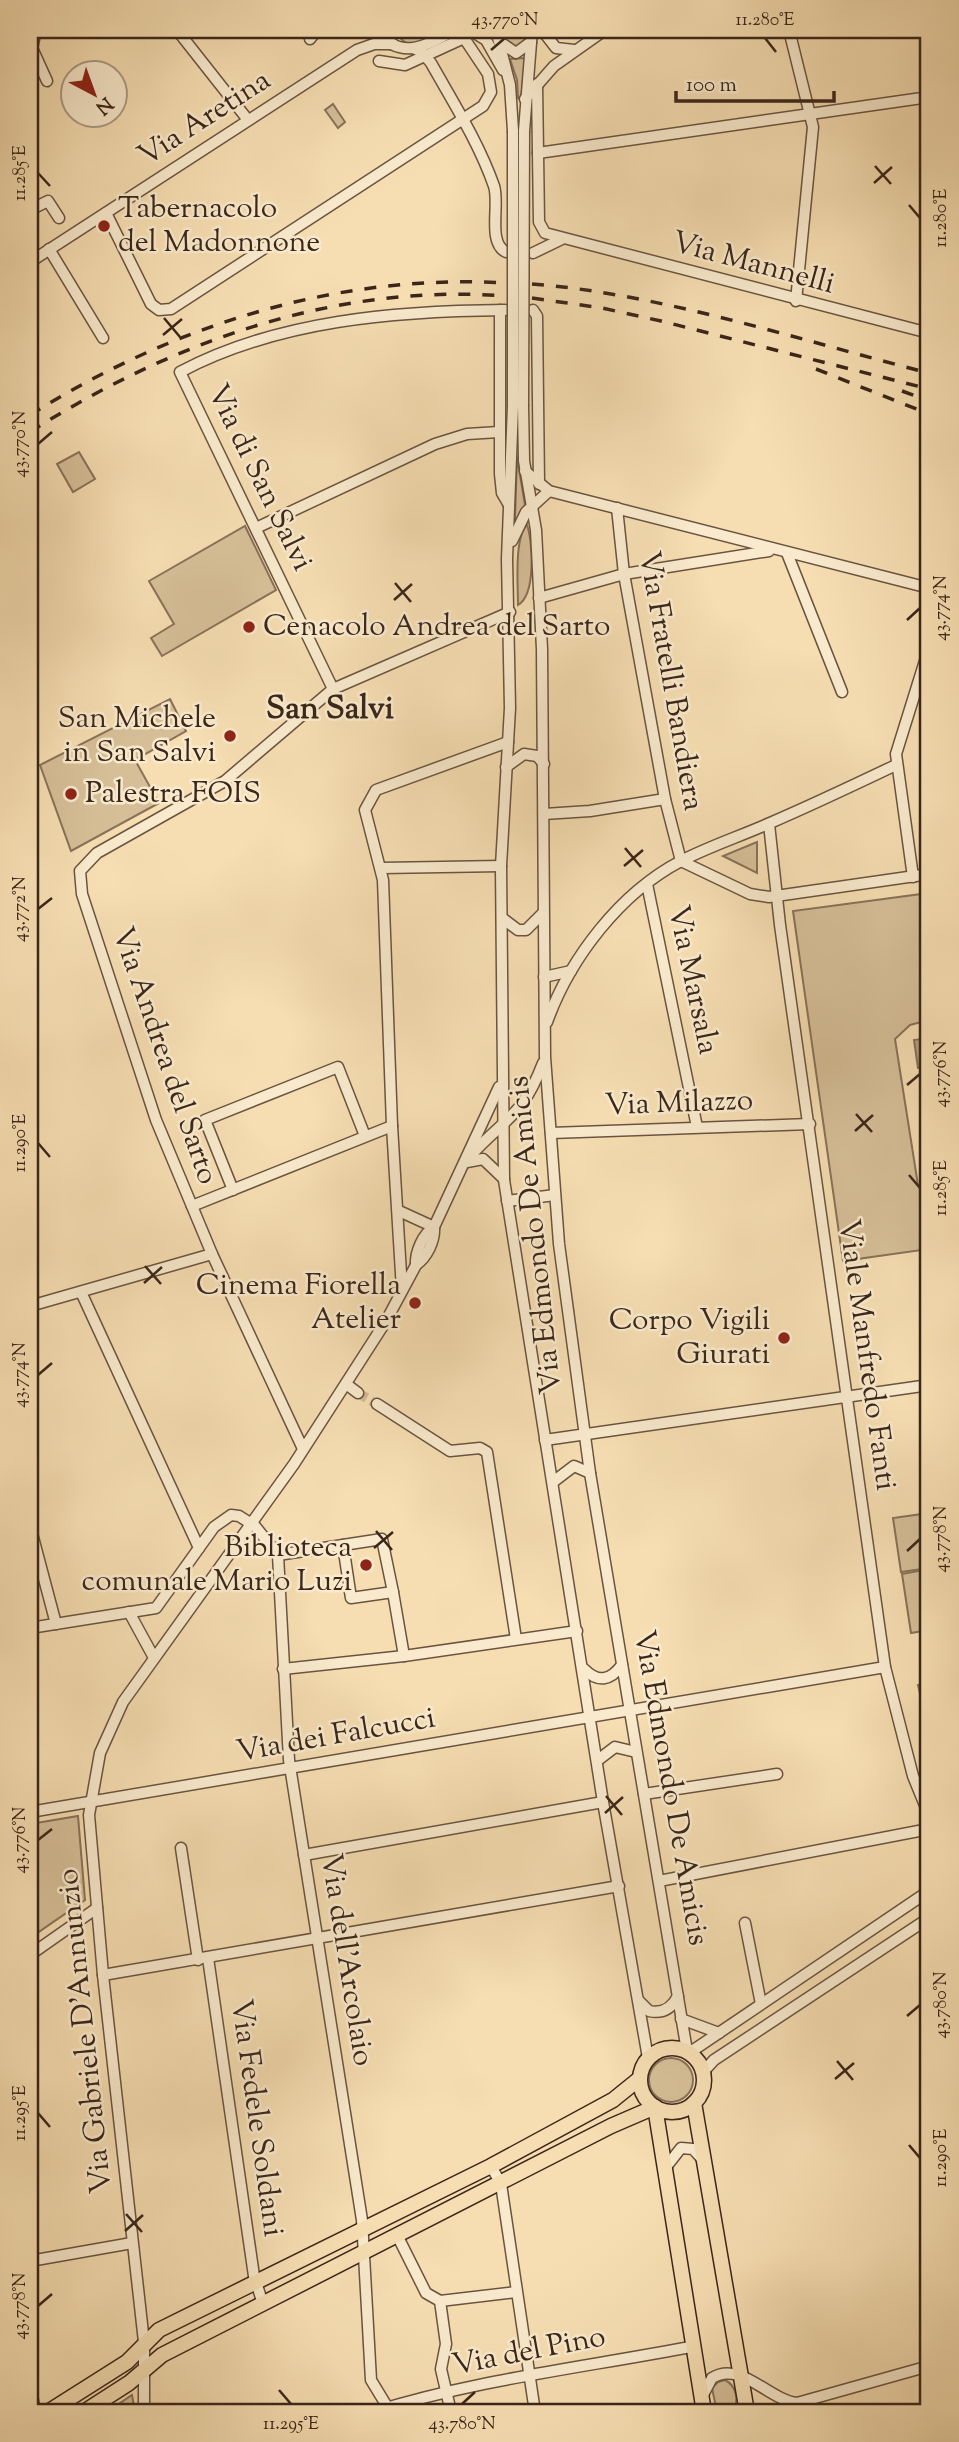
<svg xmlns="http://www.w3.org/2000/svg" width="959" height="2442" viewBox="0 0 959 2442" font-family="'Sorts Mill Goudy',serif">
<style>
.green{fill:#d6bf98;stroke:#887259;stroke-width:2}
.water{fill:#b69f7e;stroke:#856f56;stroke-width:2}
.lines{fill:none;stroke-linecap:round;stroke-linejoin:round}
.minor-tunnel{stroke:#d1b994;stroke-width:10;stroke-dasharray:10 5;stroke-linecap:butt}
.minor-casing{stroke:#6a5440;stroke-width:13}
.major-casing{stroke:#3b261a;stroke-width:17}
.minor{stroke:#f9eacd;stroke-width:10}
.major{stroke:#f6deb2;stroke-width:14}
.rail{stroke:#3b261a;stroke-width:3.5;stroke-dasharray:12 12;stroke-linecap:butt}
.minor-bridge-casing{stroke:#6a5440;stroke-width:13;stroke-linecap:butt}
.minor-bridge{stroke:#f9eacd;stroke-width:10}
.ticks{fill:none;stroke:#3b261a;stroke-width:2.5}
.poi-dot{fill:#8f2418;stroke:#f9eacd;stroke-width:2.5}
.labels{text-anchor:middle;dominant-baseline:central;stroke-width:5;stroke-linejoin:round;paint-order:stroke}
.street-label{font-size:30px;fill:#3b261a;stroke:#f9eacd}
.poi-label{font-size:30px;fill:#3b261a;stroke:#f9eacd;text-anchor:end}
.neighbourhood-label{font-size:32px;font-weight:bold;fill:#3b261a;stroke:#f9eacd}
.neatline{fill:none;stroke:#3b261a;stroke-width:2.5}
.ticks-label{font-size:18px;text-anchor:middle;fill:#3b261a}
</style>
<rect width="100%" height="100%" fill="#f6deb2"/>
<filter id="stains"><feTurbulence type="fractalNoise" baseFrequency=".00286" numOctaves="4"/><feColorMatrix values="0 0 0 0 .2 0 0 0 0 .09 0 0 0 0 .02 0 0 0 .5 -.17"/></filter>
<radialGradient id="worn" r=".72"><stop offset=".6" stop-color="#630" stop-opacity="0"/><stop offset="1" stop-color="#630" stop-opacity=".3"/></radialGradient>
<g class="green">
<polygon points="402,30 447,30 429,40 408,45 399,37"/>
<polygon points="499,30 529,30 528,38 516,47 506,45"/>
<polygon points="525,58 521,100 518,98 517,80 510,59"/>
<polygon points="333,104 345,122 338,128 325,110"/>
<polygon points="79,452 95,479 73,492 57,464"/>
<polygon points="517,457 525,505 515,526 515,518"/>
<path d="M 527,525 C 533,542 536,595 518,605 C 518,586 514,537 527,525 Z"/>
<polygon points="245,526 276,590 162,656 151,638 174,624 149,581"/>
<polygon points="170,699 186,731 135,760 159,803 71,851 40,765"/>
<polygon points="757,842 757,873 723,856"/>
<polygon points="929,893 929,1020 910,1025 895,1039 918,1185 929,1201 929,1249 843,1261 793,911"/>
<polygon points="929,1513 929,1568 901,1572 893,1518"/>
<polygon points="929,1569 929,1630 911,1633 902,1574"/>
<polygon points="929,1683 929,1733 918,1685"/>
<polygon points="78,1816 85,1900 30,1938 30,1824"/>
<circle cx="671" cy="2080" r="22"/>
<path d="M 725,2380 C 737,2386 739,2401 733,2412 L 717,2412 L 712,2388 L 718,2382 Z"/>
<polygon points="132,2395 135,2412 107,2412"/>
</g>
<g class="water">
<polygon points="929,1038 929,1067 918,1068 914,1040"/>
<polygon points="929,1076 929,1148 920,1078"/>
</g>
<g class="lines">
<polyline class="minor-tunnel" points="358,1393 377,1404"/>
<defs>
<g id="minor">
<polyline points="36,30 32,48 47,81"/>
<polyline points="177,30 248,120"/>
<path d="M 371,30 C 404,60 421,48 455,30"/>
<polyline points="470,30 486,40 503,70"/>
<polyline points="496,30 510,85 513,131"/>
<polyline points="542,30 556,48 574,50"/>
<polyline points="789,30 813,127 796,301"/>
<polyline points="310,39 317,30"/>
<polyline points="500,42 516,53 531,42"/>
<path d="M 415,49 L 422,52 L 431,63 C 453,102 479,143 494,186 C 500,204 487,243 506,252"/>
<polyline points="537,84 539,222 545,233 929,333"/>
<polyline points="525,99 554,66 605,30"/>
<polyline points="524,131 532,30"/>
<polyline points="538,153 929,97"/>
<polyline points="30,210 48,201 59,218"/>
<polyline points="106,213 151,304 159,310 171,309 483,106 491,92 488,74 464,38 405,65 379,61"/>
<polyline points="49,249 103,338"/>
<polyline points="533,253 562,239"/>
<polyline points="30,262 357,50 374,44 393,44"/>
<polyline points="500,310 500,474 502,493 509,505"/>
<polyline points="533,310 537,316 539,484"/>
<polyline points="513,406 507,559 510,708 501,866 504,1180 603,1802 648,2058"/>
<polyline points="523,406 524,461 536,530 542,649 545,1057 559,1244 590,1473 687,2051"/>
<polyline points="525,471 549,491 929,588"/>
<polyline points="617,508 624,574 665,799 681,861"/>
<polyline points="256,528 435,444 467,434 499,432"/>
<polyline points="512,541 526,512 549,491"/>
<polyline points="787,553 842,692"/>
<polyline points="539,598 624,574 769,551"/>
<path d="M 333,689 L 180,372 C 278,320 396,311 505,310"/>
<polyline points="506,767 524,754 537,756 544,764"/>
<polyline points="544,814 590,811 665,799"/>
<polyline points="769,824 780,925 885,1667 913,1776 929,1815"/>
<polyline points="681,861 750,894 769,897 929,874"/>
<polyline points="382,868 501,866"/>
<polyline points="913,877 896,754 929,648"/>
<polyline points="647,884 697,1127"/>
<polyline points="502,918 518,930 526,930 543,913"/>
<polyline points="544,977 571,971"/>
<path d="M 547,1022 C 570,958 620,893 681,861 C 710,846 741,836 770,823 C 812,805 854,785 896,765"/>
<polyline points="551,1133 810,1124"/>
<path d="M 473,1153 C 509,1115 523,1115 543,1063"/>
<polyline points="467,1162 483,1159 504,1179"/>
<polyline points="233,1190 205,1120 338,1067 365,1136"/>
<polyline points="507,1201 555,1195"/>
<polyline points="192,1206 392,1126"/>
<polyline points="399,1211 434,1227"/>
<path d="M 416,1265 C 415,1252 423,1234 434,1227 L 499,1087"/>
<polyline points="402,1290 392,1126 383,880 365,810 376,790 508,742"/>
<polyline points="81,1292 199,1548"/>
<polyline points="30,1306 212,1254"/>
<polyline points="346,1384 358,1393"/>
<polyline points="377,1404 450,1451 480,1448 487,1452 516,1639"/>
<polyline points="545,1440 929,1385"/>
<polyline points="303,1449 212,1254 156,1120 82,894 80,871 97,853 225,781 333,689 510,612"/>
<polyline points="553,1482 574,1466 590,1473"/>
<polyline points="30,1526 56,1624"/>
<polyline points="343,1545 351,1598 393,1592 404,1656"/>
<polyline points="278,1555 382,1539 393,1592"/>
<polyline points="129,1612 153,1656"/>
<polyline points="30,1628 156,1608 214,1527 231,1515 239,1516 255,1526 278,1555 289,1760 362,2220 371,2380 388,2408"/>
<polyline points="283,1669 404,1656 577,1631"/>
<path d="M 584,1669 C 598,1683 610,1681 622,1665"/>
<polyline points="598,1760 615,1747 636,1752"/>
<polyline points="644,1794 777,1774"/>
<polyline points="30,1812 885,1667"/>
<polyline points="181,1848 198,1960"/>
<polyline points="304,1855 603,1802"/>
<polyline points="659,1881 929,1829"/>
<polyline points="745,1923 761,2004"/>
<polyline points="30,1955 97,1908"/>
<polyline points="208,1958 254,2276 263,2304"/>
<polyline points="103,1975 619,1886"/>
<path d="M 639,2001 L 649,2011 C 663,2014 672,2008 678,1996"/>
<polyline points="681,2019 719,2033"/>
<polyline points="687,2051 695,2049 929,1891"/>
<polyline points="703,2072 714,2060 929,1918"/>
<polyline points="491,2166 501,2184 535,2412"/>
<polyline points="666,2167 681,2148 693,2149 702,2159"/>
<polyline points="397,2235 426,2293 440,2301 446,2344 441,2369 451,2412"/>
<polyline points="30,2261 132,2243"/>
<polyline points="440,2301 516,2292"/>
<polyline points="30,2383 35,2412"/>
<path d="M 703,2395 L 712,2378 C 740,2360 769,2400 797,2403 L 929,2366"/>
<path d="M 144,2412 L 144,2342 L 103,1975 L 89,1815 L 100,1753 L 123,1702 L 294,1464 L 386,1321 L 416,1265 C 427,1257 435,1241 434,1227"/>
<path d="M 373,2412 C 478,2379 588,2367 695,2346"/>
<polyline points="759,2412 769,2412"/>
</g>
<g id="major">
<circle cx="672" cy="2080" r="32"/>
<polyline points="694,2103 747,2412"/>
<polyline points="655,2107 704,2412"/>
<polyline points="48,2412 127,2362 159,2330 491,2166 613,2100 639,2079"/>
<polyline points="84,2412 129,2383 162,2355 611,2126 655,2107"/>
</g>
</defs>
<use href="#minor" class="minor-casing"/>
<use href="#major" class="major-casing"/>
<use href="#minor" class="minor"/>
<use href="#major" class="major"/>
<g class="rail">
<path d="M 532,284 C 663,294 802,341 929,373"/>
<polyline points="532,298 602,308 661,321 929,389"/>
<polyline points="816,369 929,414"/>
<polyline points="902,391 929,401"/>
<path d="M 30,415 C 172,326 336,273 506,283"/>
<path d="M 30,432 C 172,342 335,283 506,296"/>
</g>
<defs>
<g id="minor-bridge">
<polyline points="513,406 513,131"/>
<polyline points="523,406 524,131"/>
</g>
</defs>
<use href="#minor-bridge" class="minor-bridge-casing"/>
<use href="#minor-bridge" class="minor-bridge"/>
</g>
<path class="ticks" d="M 765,38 L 776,52M 491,50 L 505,38M 875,166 L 891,184M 38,173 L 50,186M 874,183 L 892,167M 909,205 L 920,218M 164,318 L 180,337M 163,335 L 182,319M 38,444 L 52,432M 395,583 L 411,602M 394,600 L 412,584M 907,620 L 920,608M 625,848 L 641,867M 624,866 L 643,850M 38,909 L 52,898M 907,1085 L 920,1074M 856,1114 L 872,1132M 855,1131 L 873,1115M 38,1143 L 50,1157M 909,1175 L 920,1188M 145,1266 L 161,1284M 144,1283 L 162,1267M 38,1375 L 52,1363M 376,1531 L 392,1550M 374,1548 L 393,1532M 907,1551 L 920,1539M 606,1796 L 622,1815M 605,1813 L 623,1797M 38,1840 L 52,1829M 907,2016 L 920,2005M 837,2061 L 853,2080M 835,2079 L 854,2063M 38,2113 L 50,2127M 909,2145 L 920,2158M 126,2214 L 142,2232M 125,2231 L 143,2215M 38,2306 L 52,2294M 279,2390 L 291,2404M 462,2404 L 475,2392"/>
<g class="poi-dot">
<circle cx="104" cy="226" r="7"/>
<circle cx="249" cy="627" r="7"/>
<circle cx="230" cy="736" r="7"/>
<circle cx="71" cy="794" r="7"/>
<circle cx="415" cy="1303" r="7"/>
<circle cx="784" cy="1338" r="7"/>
<circle cx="366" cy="1565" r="7"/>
</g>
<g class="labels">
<g class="street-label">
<text transform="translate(205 119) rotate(-33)">Via Aretina</text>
<text transform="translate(753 264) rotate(15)">Via Mannelli</text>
<text transform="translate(259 478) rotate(64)">Via di San Salvi</text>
<text transform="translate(670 681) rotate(80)">Via Fratelli Bandiera</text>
<text transform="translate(692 980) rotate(78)">Via Marsala</text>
<text transform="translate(164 1056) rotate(71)">Via Andrea del Sarto</text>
<text transform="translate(679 1104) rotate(-2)">Via Milazzo</text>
<text transform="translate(536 1235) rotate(-96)">Via Edmondo De Amicis</text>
<text transform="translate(866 1355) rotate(82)">Viale Manfredo Fanti</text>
<text transform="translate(336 1736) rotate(-10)">Via dei Falcucci</text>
<text transform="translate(670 1788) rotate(80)">Via Edmondo De Amicis</text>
<text transform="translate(346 1960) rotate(81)">Via dell'Arcolaio</text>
<text transform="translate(86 2031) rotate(-96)">Via Gabriele D'Annunzio</text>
<text transform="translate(256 2118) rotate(82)">Via Fedele Soldani</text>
<text transform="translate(529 2352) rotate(-11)">Via del Pino</text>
</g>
<g class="poi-label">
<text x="118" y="209" text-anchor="start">Tabernacolo<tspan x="118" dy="34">del Madonnone</tspan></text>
<text x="263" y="627" text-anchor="start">Cenacolo Andrea del Sarto</text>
<text x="216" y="719">San Michele<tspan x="216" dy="34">in San Salvi</tspan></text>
<text x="85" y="794" text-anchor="start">Palestra FOIS</text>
<text x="401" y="1286">Cinema Fiorella<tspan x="401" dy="34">Atelier</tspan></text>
<text x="770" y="1321">Corpo Vigili<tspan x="770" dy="34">Giurati</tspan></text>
<text x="352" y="1548">Biblioteca<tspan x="352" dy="34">comunale Mario Luzi</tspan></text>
</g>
<g class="neighbourhood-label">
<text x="330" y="710">San Salvi</text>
</g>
</g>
<rect width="959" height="2442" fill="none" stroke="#f6deb2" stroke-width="77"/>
<g transform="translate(94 94) rotate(139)"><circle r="33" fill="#f9eacd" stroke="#ad9c85" stroke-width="2"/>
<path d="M0-5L12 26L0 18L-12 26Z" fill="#8f2418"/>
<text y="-10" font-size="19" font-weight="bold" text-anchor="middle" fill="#3b261a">N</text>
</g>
<path d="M676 91v10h158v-10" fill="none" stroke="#3b261a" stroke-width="3.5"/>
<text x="686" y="91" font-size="21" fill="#3b261a" stroke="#f9eacd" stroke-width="5" paint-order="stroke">100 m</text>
<rect x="38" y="38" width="882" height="2366" class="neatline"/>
<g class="ticks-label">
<text x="505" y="25">43.770°N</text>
<text x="765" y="25">11.280°E</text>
<text transform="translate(19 173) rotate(-90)" y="6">11.285°E</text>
<text transform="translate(940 218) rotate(-90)" y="6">11.280°E</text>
<text transform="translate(19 444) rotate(-90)" y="6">43.770°N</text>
<text transform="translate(940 608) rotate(-90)" y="6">43.774°N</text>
<text transform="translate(19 909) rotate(-90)" y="6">43.772°N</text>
<text transform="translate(940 1074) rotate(-90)" y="6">43.776°N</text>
<text transform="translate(19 1143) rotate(-90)" y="6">11.290°E</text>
<text transform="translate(940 1188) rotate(-90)" y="6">11.285°E</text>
<text transform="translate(19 1375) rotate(-90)" y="6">43.774°N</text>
<text transform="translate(940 1539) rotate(-90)" y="6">43.778°N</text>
<text transform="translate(19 1840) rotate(-90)" y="6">43.776°N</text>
<text transform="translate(940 2005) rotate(-90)" y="6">43.780°N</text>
<text transform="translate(19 2113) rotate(-90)" y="6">11.295°E</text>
<text transform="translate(940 2158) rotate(-90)" y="6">11.290°E</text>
<text transform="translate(19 2306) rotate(-90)" y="6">43.778°N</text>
<text x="291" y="2429">11.295°E</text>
<text x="462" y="2429">43.780°N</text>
</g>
<rect width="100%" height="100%" filter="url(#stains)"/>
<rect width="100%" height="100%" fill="url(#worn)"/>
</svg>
